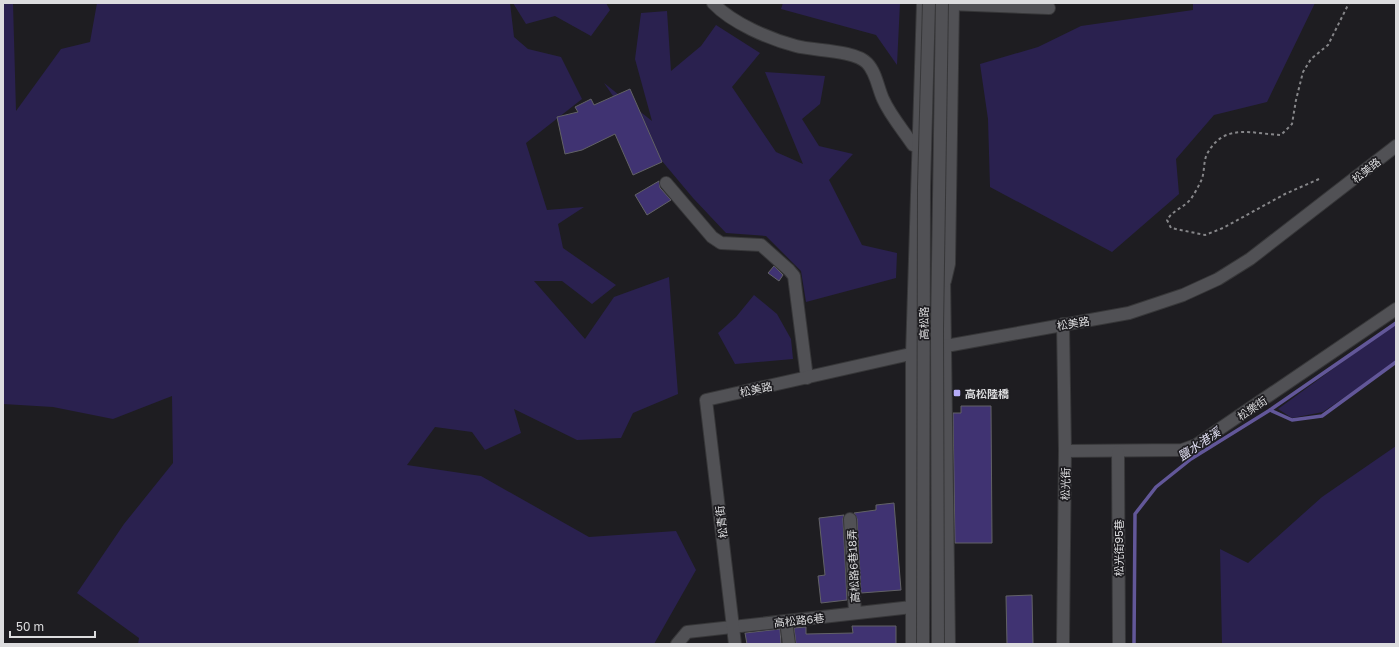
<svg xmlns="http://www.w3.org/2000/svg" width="1399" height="647" viewBox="0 0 1399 647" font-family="'Golos Text','Noto Sans TC',sans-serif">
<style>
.green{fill:#2a214f}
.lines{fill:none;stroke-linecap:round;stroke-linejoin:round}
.stream{stroke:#625799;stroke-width:3.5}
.building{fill:#403372;stroke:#626266}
.minor-casing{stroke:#373739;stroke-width:14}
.path{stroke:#868689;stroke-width:2;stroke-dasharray:3 3;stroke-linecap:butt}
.minor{stroke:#515155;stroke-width:12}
.minor-bridge-casing{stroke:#373739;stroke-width:14;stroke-linecap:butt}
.minor-bridge{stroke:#515155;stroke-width:12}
.poi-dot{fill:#b6acf8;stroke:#1e1d21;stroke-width:1.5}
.labels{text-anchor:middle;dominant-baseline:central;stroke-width:3.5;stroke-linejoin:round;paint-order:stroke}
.street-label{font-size:11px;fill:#dcdcde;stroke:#1e1d21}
.poi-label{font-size:11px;font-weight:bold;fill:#dcdcde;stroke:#1e1d21;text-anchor:start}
.water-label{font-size:12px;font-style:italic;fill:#e1dff3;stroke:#1e1d21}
</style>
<rect width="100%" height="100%" fill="#1e1d21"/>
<g class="green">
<polygon points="3,3 13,3 16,111 61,49 90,42 97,3 510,3 514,37 528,49 561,57 582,99 526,143 547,210 584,207 558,224 563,248 616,285 592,304 562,281 534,281 585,339 614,297 669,277 678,394 633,413 621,438 577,440 514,409 521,433 485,450 472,432 435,427 407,465 481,476 589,537 676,531 696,570 654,644 138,644 139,638 77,593 124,524 173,463 172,396 113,419 53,407 3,404"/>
<polygon points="513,3 606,3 610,10 591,36 555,16 526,24"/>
<polygon points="783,3 900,3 897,65 876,35 781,9"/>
<polygon points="1193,3 1315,3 1267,102 1214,115 1176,159 1179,194 1112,252 990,187 988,119 980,64 1038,47 1081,26 1193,10"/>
<polygon points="667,11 671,71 701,46 716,25 760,53 732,87 776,152 803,164 765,72 825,76 820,104 802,119 819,146 853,154 829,180 862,245 897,253 896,278 806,302 801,271 766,236 726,233 693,198 641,136 604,83 652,121 635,59 641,13"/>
<polygon points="754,295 777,314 791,339 793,359 735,364 718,333 736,317"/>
<polygon points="1396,323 1396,362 1323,412 1292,418 1278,409"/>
<polygon points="1396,446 1396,644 1222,644 1220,549 1248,563 1322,497"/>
</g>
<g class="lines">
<g class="stream">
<polyline points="1270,410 1396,323"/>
<polyline points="1134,644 1135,514 1156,487 1191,459 1270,410 1292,420 1322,416 1396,362"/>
</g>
</g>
<g class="building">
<polygon points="630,89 662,162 633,175 615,134 582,150 565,154 557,117 578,112 575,107 591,99 594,105"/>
<polygon points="659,181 660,188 671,200 647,215 635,195"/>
<polygon points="774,266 783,275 779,281 768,273"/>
<polygon points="961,406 991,406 992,543 955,543 953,413 961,413"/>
<polygon points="894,503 901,590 861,593 857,519 854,513 876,510 876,505"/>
<polygon points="844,515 843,519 847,600 821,603 818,576 825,575 819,518"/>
<polygon points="1032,595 1033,644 1007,644 1006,596"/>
<polygon points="852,626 896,626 896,644 796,644 794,628 806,627 806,634 853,633"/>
<polygon points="780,629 781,644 747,644 745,633"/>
</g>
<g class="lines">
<defs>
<g id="minor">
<path d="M 713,3 C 732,23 769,39 796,46 C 814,51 854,50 867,63 C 876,72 878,88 883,99 C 890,115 903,130 913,145"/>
<polyline points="923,3 1049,8"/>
<polyline points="666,183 712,237 721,243 761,245 789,270 794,276 795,284 807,378"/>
<polyline points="944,273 949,644"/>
<polyline points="945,281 949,264 953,3"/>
<polyline points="1065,451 1182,450 1196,445 1396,309"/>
<polyline points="1118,452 1119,644"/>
<polyline points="850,519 855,613"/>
<polyline points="786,621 789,644"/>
<polyline points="677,644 687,632 912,607"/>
<polyline points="735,644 706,400 946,346 1129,313 1183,295 1218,279 1250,259 1396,146"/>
<polyline points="912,644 912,355 923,3"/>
<polyline points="1063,644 1065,451 1063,324"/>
</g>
</defs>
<use href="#minor" class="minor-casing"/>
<path class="path" d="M 1319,179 L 1285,194 L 1223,228 L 1205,235 L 1171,228 L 1167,220 C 1173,210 1183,208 1190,200 C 1194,195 1198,187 1201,181 C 1205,173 1203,162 1207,154 C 1224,122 1253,134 1281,135 L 1292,124 L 1296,100 L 1303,72 L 1311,59 L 1328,45 L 1349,3"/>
<use href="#minor" class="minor"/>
<defs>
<g id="minor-bridge">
<polyline points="923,644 924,187 929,3"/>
<polyline points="938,644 937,329 942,3"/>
</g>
</defs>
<use href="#minor-bridge" class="minor-bridge-casing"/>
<use href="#minor-bridge" class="minor-bridge"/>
</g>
<rect class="poi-dot" x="953" y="389" width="8" height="8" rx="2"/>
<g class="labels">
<g class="street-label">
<text transform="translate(1366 170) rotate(-38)">松美路</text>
<text transform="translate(923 323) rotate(-90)">高松路</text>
<text transform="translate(1073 323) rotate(-9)">松美路</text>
<text transform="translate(756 389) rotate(-12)">松美路</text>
<text transform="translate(1252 408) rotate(-34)">松樂街</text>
<text transform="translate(1065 484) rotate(-89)">松光街</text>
<text transform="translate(721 522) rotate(-97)">松青街</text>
<text transform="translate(1118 548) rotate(-90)">松光街95巷</text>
<text transform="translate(853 566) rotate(-93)">高松路6巷18弄</text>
<text transform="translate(799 620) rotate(-6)">高松路6巷</text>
</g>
<g class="poi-label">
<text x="965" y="393">高松陸橋</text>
</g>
<g class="water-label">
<text transform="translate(1199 444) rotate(-34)">鹽水港溪</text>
</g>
</g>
<rect width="1399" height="647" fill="none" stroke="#dcdcde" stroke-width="8"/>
<path d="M10 631v6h85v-6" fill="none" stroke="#dcdcde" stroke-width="2"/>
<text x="16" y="631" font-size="12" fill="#dcdcde" stroke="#1e1d21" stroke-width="3" paint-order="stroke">50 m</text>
</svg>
